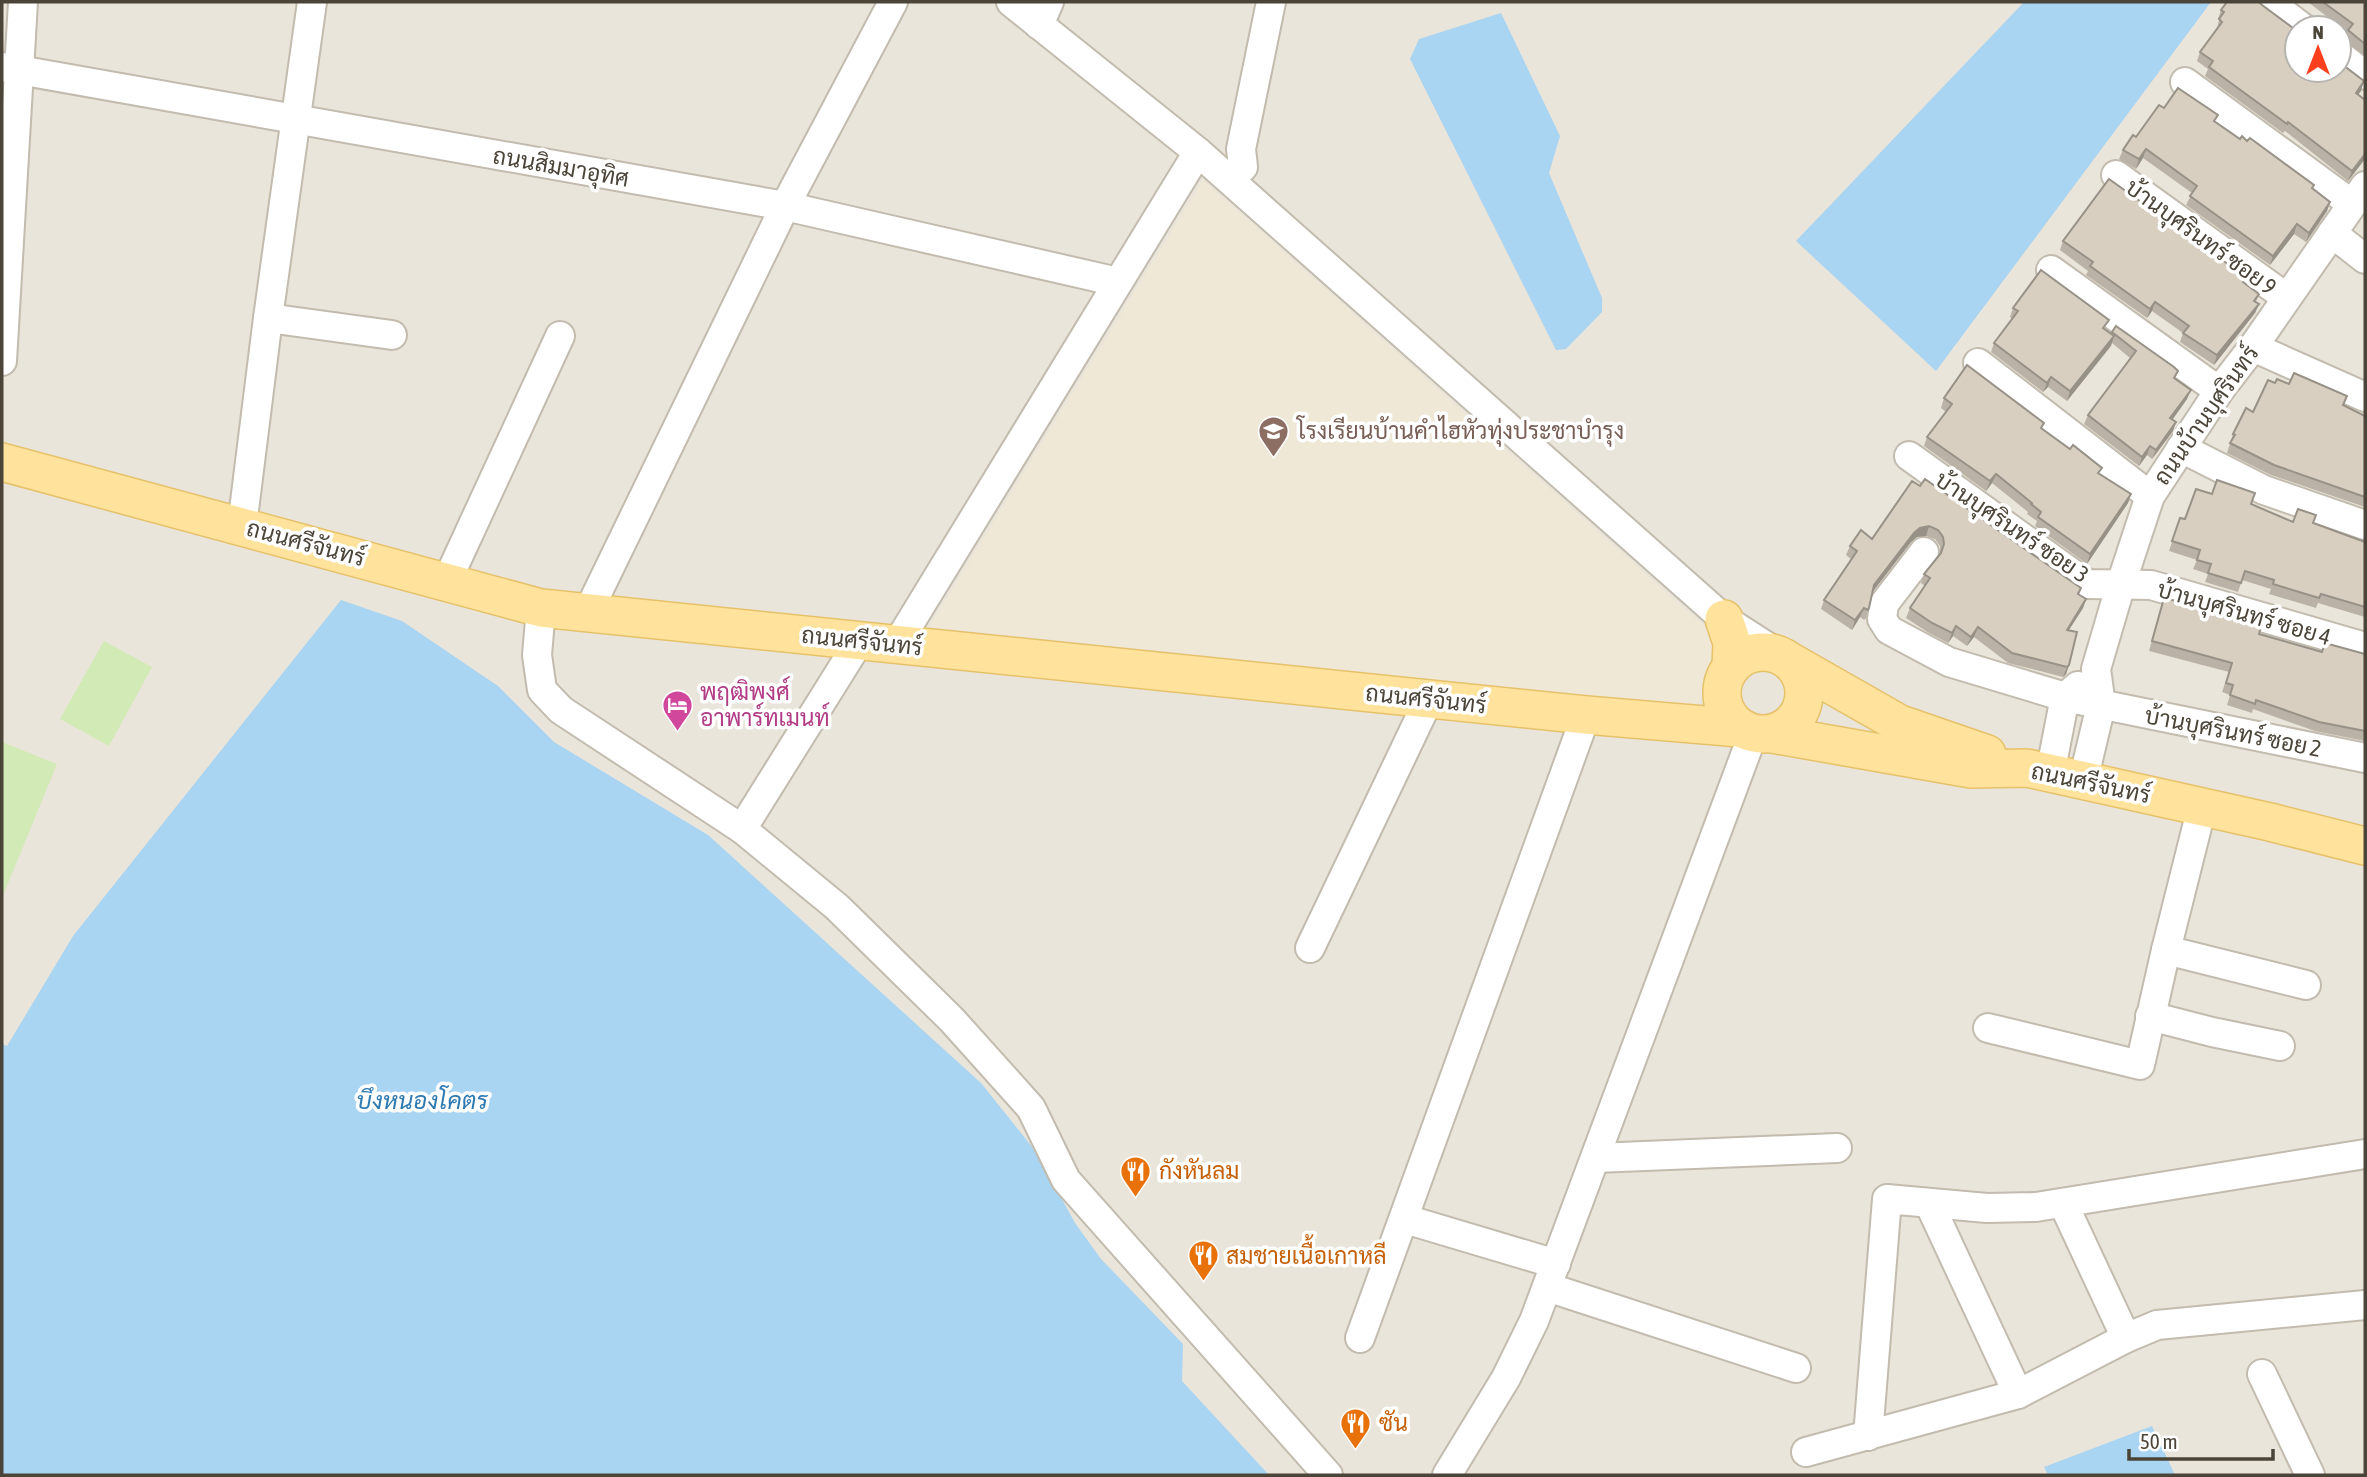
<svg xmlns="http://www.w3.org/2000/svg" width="2367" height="1477" viewBox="0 0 2367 1477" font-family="'Asap Condensed',Sarabun,sans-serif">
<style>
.residential{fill:#eae5da;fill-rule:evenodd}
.education{fill:#efe8d6}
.green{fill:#d2eab5}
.water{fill:#a9d4f2}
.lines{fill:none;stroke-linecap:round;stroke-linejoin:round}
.minor-casing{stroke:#c2bbae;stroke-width:32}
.major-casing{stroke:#e6c16a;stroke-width:40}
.minor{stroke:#fff;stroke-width:28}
.major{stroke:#ffe39c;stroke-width:37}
.wall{fill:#bab2a6}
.shaded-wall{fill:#979187}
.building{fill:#d8cfc1;stroke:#979187;stroke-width:2}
.labels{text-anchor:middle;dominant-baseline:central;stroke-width:7;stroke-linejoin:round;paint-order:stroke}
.street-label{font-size:23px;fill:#4b4439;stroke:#fff}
.education-label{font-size:23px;fill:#785e54;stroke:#fff;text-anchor:start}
.hotel-label{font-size:23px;fill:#b23c85;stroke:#fff;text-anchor:start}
.food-label{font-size:23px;fill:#c56008;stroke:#fff;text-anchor:start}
.water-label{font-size:24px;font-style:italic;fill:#2e7ab2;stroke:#fff}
</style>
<rect width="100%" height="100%" fill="#f6f3ec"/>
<path class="residential" d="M 2,2 L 2365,2 L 2365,1475 L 2,1475 ZM 2297,28 L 2339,28 L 2339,70 L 2297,70 Z"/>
<polygon class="education" points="1203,180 1713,634 1719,645 1697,707 929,627"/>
<g class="green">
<polygon points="104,641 152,667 109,746 60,719"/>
<polygon points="2,742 57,764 2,898"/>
</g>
<g class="water">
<polygon points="2024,2 2211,2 1936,371 1796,241"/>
<polygon points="1501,13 1560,136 1549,173 1602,298 1602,312 1566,349 1556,350 1410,59 1419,39"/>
<polygon points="341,600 402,621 498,686 554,742 708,835 981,1083 1037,1153 1075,1223 1101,1259 1183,1344 1182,1381 1269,1475 2,1475 2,1044 7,1046 73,936"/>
<polygon points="2152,1426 2175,1475 2048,1475 2044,1467"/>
</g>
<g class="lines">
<defs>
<g id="minor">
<polyline points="1011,2 1198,152 1724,619 1786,659"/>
<polyline points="2269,2 2303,28"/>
<polyline points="1039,25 1049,2"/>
<polyline points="2339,55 2365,75"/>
<polyline points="2,67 785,206 1118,282"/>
<polyline points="2185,82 2352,204"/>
<polyline points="2116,175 2287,298"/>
<polyline points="1229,179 1243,167 1241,149 1271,2"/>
<polyline points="2332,233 2365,259"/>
<polyline points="2051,270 2219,391"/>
<polyline points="268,318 392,335"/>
<polyline points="2253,347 2365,397"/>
<polyline points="2,361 23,2"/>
<polyline points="1978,363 2150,496"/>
<polyline points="2181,448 2264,490 2365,525"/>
<polyline points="1909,456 2087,584 2151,585 2365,647"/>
<polyline points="242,526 268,318 312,2"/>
<polyline points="1924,552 1884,604 1882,619 1889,630 1949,662 2065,697 2365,758"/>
<polyline points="447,581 560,336"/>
<polyline points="541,608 537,655 542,690 561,710 742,829 837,907 952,1020 1031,1108 1066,1180 1328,1475"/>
<polyline points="588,612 785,206 893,2"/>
<polyline points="897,644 1198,152"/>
<polyline points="2050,774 2065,697 2078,686"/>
<polyline points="2083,781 2101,705 2096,669 2121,584 2150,496 2219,391 2253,347 2365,186"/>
<polyline points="742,829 860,640"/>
<polyline points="1310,948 1429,699"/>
<polyline points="2166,950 2306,985"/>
<polyline points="2150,1016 2212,1032 2280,1046"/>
<polyline points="1988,1028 2140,1065 2166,950 2202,807"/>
<polyline points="1596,1158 1837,1148"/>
<polyline points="1929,1203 2018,1394"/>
<polyline points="2063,1203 2126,1338"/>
<polyline points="1405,1219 1556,1264"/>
<polyline points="1547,1287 1796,1368"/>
<polyline points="1360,1338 1586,715"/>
<polyline points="2262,1374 2310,1475"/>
<polyline points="1868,1436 1887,1199 1987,1208 2036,1207 2365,1154"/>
<polyline points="1806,1452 2018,1394 2126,1338 2157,1325 2365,1305"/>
<polyline points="1447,1475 1506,1378 1534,1321 1753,734"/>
</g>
<g id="major">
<polyline points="2,462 541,608 1586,715 1740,728"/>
<polyline points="1724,619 1732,643 1731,667"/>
<circle cx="1763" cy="693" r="41"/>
<polyline points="1786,659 1900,724 1987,754"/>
<polyline points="1772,734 1971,769 2027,768 2270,822 2365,846"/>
</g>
</defs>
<use href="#minor" class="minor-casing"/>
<use href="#major" class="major-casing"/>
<use href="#minor" class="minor"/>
<use href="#major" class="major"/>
</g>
<g class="wall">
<polygon points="2308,2 2365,2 2365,56 2344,40 2347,32"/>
<polygon points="2221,10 2297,70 2361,91 2358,94 2365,100 2365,159 2348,181 2285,131 2283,133 2205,76 2208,69 2197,61 2200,52 2217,29 2219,20 2218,19"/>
<polygon points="2164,108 2216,122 2330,202 2327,211 2306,242 2294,234 2270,265 2186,205 2192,193 2143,158 2136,169 2119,159 2123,150"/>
<polygon points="2063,241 2244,283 2259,294 2256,302 2259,304 2255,313 2214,365 2180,342 2183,333 2152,311 2147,318 2086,275 2088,271 2060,250"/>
<polygon points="2013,308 2105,330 2111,334 2112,332 2175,379 2187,399 2173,419 2176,422 2173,431 2152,459 2147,455 2139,466 2084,424 2088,415 2130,358 2112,343 2067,401 2048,387 2043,392 1991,352 1994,343 2012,319 2010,317"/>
<polygon points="2275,383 2289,384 2344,406 2365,416 2365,507 2271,475 2227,453 2233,434 2253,412"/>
<polygon points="1944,398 2043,429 2100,474 2131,494 2128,503 2087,564 2035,526 2037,521 2027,514 2028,512 1992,483 1986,491 1924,446 1927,437 1946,412 1941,408"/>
<polygon points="1912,481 2086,599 2083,608 2069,630 2069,665 2066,674 2063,677 2008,663 1974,637 1967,646 1953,636 1948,643 1929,633 1906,618 1910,608 1925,586 1921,583 1924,574 1940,553 1940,546 1935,539 1926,536 1917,537 1911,542 1873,591 1866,618 1864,620 1860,617 1852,630 1821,609 1824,600 1851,559 1846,555 1850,546 1872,539"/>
<polygon points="2212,494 2251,504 2293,522 2313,523 2365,542 2365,617 2318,603 2316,608 2269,594 2271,589 2242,580 2238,592 2205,582 2208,574 2193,569 2197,560 2169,551 2180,518 2185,519"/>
<polygon points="2164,598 2216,613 2259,634 2322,652 2365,654 2365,741 2315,731 2253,709 2252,713 2227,705 2230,695 2222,692 2229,672 2149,651"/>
</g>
<g class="shaded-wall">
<polygon points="2364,81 2361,91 2352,102 2356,93"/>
<polygon points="2146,149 2143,158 2136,169 2139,159"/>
<polygon points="2365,154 2365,159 2348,181 2352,171"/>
<polygon points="2330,202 2327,211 2306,242 2309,233"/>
<polygon points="2297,224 2294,234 2270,265 2273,256"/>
<polygon points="2155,302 2152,311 2147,318 2150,309"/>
<polygon points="2259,304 2255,313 2214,365 2217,355"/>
<polygon points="2114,336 2111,346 2067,401 2070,391"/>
<polygon points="2051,377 2048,387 2043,392 2047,383"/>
<polygon points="2191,390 2187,399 2167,427 2170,418"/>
<polygon points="2176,422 2173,431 2152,459 2156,450"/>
<polygon points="2150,446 2147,455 2139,466 2142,457"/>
<polygon points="1996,474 1992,483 1986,491 1990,481"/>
<polygon points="2131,494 2128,503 2087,564 2090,554"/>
<polygon points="1929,526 1926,536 1917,537 1911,542 1871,594 1874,585 1914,533 1920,528"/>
<polygon points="2086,599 2083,608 2063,639 2067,630"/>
<polygon points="1864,608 1860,617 1852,630 1855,620"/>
<polygon points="1956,626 1953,636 1948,643 1952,633"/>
<polygon points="1978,627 1974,637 1967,646 1971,637"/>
<polygon points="2069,665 2066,674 2063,677 2067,667"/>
</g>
<g class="building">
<polygon points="2227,2 2259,2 2262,5 2297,31 2297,70 2339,70 2339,62 2364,81 2356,93 2365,100 2365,154 2352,171 2288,122 2287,124 2209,67 2213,61 2200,52 2222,22 2219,19 2224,12 2221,10"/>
<polygon points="2323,2 2365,2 2365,44 2348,30 2353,24"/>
<polygon points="2178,88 2218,115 2214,121 2240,139 2242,136 2247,141 2250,138 2314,185 2312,188 2330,202 2309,233 2297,224 2273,256 2190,196 2197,186 2146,149 2139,159 2123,150 2133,135 2136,137 2159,105 2164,108"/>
<polygon points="2109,179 2246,277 2243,282 2259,294 2254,301 2259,304 2217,355 2183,333 2189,326 2155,302 2150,309 2090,266 2093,262 2063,241"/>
<polygon points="2041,270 2109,320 2103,328 2114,336 2070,391 2051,377 2047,383 1994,343 2018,311 2013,308"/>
<polygon points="2116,326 2174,367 2178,371 2174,378 2191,390 2170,418 2176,422 2156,450 2150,446 2142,457 2088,415 2136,351 2112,332"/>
<polygon points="1967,365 2044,423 2041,428 2070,449 2073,445 2102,468 2098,473 2131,494 2090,554 2038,517 2041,512 2031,504 2032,503 1996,474 1990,481 1927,437 1952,404 1944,398"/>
<polygon points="2294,373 2347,396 2343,405 2365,416 2365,497 2274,465 2230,443 2235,435 2233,434 2246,408 2253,412 2268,380 2275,383 2277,379 2289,384"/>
<polygon points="1925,479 2081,588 2078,594 2086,599 2067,630 2077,632 2069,665 2067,667 2012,653 1978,627 1971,637 1956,626 1952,633 1932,623 1910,608 1930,578 1924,574 1941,553 1944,544 1943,537 1938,530 1929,526 1920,528 1914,533 1874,585 1869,608 1868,610 1864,608 1855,620 1824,600 1857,551 1850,546 1861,530 1872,539 1912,481 1920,486"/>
<polygon points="2217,480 2255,493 2251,504 2293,522 2298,509 2316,515 2313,523 2365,542 2365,607 2321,594 2319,598 2273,584 2274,580 2245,571 2241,583 2208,573 2211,564 2197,560 2200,550 2172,541 2180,518 2185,519 2196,489 2212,494"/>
<polygon points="2164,598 2217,611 2216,613 2261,627 2259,634 2322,652 2325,643 2365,654 2365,731 2319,722 2256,700 2255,704 2230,695 2233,685 2226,683 2232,663 2152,641"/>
</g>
<defs>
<symbol id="school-pin" viewBox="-11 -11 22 30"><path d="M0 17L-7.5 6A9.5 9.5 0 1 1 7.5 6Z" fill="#8d6e63" stroke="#fff"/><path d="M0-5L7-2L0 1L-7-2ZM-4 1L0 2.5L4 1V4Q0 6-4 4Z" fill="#fff"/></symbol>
<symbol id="hotel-pin" viewBox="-11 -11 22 30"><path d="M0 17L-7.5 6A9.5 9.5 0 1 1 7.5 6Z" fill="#d1479c" stroke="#fff"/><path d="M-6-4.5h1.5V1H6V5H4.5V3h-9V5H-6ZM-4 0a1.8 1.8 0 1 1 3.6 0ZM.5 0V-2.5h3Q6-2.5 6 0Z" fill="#fff"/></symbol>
<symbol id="restaurant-pin" viewBox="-11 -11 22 30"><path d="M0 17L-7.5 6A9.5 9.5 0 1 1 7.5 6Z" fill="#e8710a" stroke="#fff"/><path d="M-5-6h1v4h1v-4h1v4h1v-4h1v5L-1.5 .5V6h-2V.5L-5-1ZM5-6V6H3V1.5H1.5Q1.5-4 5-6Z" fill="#fff"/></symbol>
</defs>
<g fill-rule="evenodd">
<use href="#school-pin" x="1256" y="414" width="35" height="47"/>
<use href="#hotel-pin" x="660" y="688" width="35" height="47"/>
<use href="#restaurant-pin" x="1118" y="1154" width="35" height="47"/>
<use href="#restaurant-pin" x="1186" y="1238" width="35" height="47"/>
<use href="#restaurant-pin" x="1338" y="1406" width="35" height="47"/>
</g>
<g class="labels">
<g class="street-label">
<text transform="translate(561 167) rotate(10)">ถนนสิมมาอุทิศ</text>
<text transform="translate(2201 237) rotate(36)">บ้านบุศรินทร์ ซอย 9</text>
<text transform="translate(2206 415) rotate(-55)">ถนนบ้านบุศรินทร์</text>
<text transform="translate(2012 527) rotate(34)">บ้านบุศรินทร์ ซอย 3</text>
<text transform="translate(306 543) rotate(15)">ถนนศรีจันทร์</text>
<text transform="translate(2244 613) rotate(16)">บ้านบุศรินทร์ ซอย 4</text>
<text transform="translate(862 641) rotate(6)">ถนนศรีจันทร์</text>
<text transform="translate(1426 699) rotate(6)">ถนนศรีจันทร์</text>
<text transform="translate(2233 732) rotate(11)">บ้านบุศรินทร์ ซอย 2</text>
<text transform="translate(2091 783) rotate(12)">ถนนศรีจันทร์</text>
</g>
<g class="education-label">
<text x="1297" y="431">โรงเรียนบ้านคำไฮหัวทุ่งประชาบำรุง</text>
</g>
<g class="hotel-label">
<text x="700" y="692">พฤฒิพงศ์<tspan x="700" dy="26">อาพาร์ทเมนท์</tspan></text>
</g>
<g class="food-label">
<text x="1159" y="1171">กังหันลม</text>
<text x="1226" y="1256">สมชายเนื้อเกาหลี</text>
<text x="1379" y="1423">ซัน</text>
</g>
<g class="water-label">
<text x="422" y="1100">บึงหนองโคตร</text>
</g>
</g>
<rect width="2367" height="1477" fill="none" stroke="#4b4439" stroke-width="7"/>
<g transform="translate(2318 49)"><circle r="33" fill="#ffffff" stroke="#b7b4b0" stroke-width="2"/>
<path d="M0-5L12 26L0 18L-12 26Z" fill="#fc3f1d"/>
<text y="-10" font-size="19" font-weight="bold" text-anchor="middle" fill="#4b4439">N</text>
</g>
<path d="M2129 1449v10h144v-10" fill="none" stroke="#4b4439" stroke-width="3.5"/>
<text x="2140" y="1449" font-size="21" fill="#4b4439" stroke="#ffffff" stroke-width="5" paint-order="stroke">50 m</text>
</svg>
